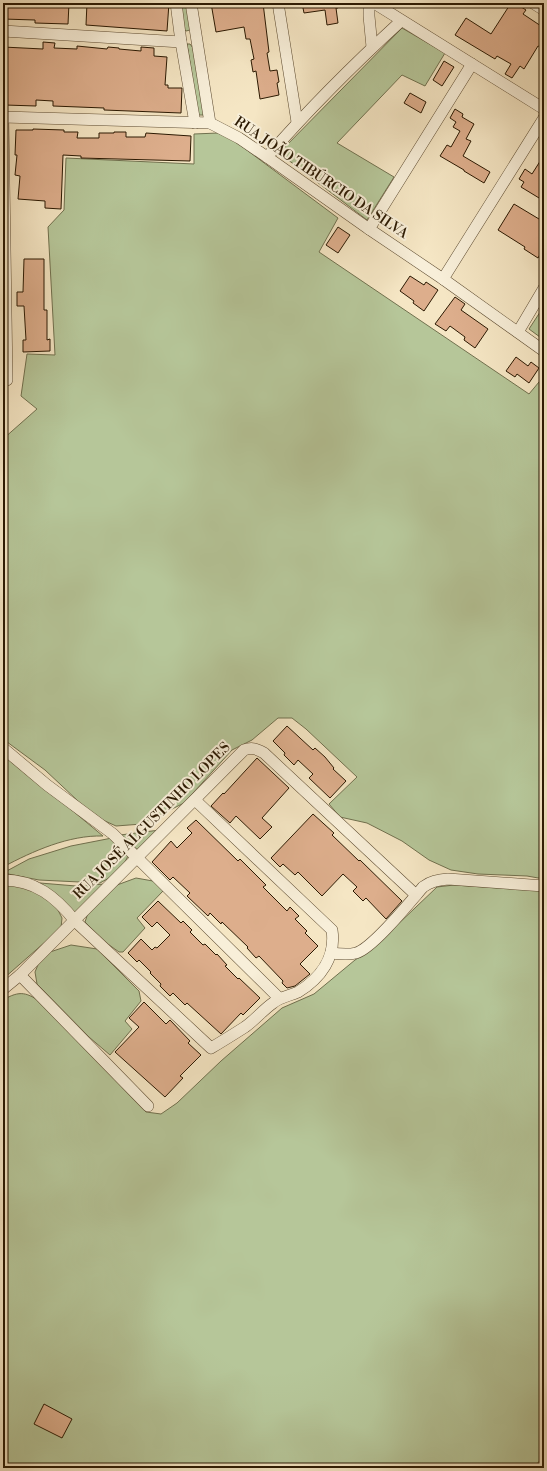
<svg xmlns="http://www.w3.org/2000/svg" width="547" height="1471" viewBox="0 0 547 1471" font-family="'Libre Bodoni',serif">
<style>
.green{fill:#b6c699;stroke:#70704e}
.building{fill:#ddae8c;stroke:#2b1902}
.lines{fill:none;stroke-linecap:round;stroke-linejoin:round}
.street-casing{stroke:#5e4c32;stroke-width:12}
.street{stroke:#f8efd9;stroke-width:11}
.labels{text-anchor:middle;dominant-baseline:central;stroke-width:4;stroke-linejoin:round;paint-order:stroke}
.street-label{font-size:14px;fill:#2b1902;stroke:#f8efd9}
</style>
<rect width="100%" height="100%" fill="#f5e6c4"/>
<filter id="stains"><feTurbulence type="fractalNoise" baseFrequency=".005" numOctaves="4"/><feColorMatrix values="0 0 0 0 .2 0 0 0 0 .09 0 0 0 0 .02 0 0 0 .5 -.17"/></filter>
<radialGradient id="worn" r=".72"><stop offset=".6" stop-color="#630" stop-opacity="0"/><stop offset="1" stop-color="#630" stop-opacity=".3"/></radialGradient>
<g class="green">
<polygon points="179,3 188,3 190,30 186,31 184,29"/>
<polygon points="402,28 445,53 425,86 402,75 337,143 394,177 367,220 279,153"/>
<polygon points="187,44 190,44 193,48 204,115 198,115"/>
<polygon points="218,133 232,139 338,218 319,252 529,394 544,376 544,879 527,876 478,874 451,870 429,860 402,841 367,823 340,817 329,804 357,777 306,729 292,718 278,718 252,740 232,750 184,803 142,824 116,826 94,816 45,770 3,739 3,439 37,409 21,396 27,354 55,355 48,227 64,210 66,158 194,164 194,134"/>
<polygon points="544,306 544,340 529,329"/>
<path d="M 3,753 L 103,836 C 69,835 33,851 3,867 Z"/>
<polygon points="160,830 139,851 120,835"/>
<polygon points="112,838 129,854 120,872 100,883 39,880 3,873 29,859 71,846"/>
<polygon points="136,878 153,881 163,891 137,918 145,928 123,952 119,952 105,942 85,922 88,913 103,897 117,885"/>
<polygon points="40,883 76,886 105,884 77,915"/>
<polygon points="3,884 26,885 56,906 62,918 61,928 3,979"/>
<path d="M 454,885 L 544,891 L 544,1456 L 533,1468 L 3,1468 L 3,1000 C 20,990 27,992 43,1004 L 146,1112 L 161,1114 L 177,1103 L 221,1061 L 282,1008 L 314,994 L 355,960 L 372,949 L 437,887 Z"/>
<polygon points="71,945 97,949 139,991 141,1001 125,1021 132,1029 110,1055 89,1037 37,984 35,972 40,960 50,952"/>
</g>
<g class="building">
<polygon points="3,3 69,3 68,24 35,23 35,20 3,19"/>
<polygon points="87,3 169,3 167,31 86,25"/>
<polygon points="211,3 263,3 269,52 267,53 270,71 277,70 279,82 277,83 279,95 260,99 256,71 253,72 251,60 254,59 250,39 246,39 244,27 216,32"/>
<polygon points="302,3 337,3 338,8 336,8 338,23 327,25 325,10 304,13"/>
<polygon points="511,3 515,3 526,10 523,14 544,28 544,48 538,46 524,69 520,66 512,78 505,74 511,64 497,56 495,59 455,35 466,18 491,34"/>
<polygon points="43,42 55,43 54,48 77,49 77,46 107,49 108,47 119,48 119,49 141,51 141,47 154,48 154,56 167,57 165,85 168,85 168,88 182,88 181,113 104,110 104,108 53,106 53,101 36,100 36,106 5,105 5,99 3,99 3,47 43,49"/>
<polygon points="444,61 454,67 442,86 433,80"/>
<polygon points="410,93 426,102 421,113 404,103"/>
<polygon points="455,109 463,114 462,117 474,124 466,139 471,141 463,156 490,172 484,183 464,171 464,170 440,156 447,145 451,147 460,131 453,127 456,122 450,118"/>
<polygon points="33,129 64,130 64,132 78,132 77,138 99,138 99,133 114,133 114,132 126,132 126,137 145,137 146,133 191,136 190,161 81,158 81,156 63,155 61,209 45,208 45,201 18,199 20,176 15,175 17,155 15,155 16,130 33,130"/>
<polygon points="544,155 544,201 521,187 524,182 519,179 525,169 532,174"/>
<polygon points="514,204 544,222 544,247 538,258 524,249 525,247 498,230"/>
<polygon points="338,227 350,235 338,253 326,245"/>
<polygon points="24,259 44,259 44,310 47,310 47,340 50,339 50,351 23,352 23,340 26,340 24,306 17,306 17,292 23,292"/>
<polygon points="410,276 424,285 426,282 438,290 424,311 413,303 414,301 400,291"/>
<polygon points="455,297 465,304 461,310 488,329 475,348 464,340 465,337 450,326 446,331 435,324"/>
<polygon points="516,357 528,366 531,362 539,368 529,383 517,374 515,377 506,371"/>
<polygon points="287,726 313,750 315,748 325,757 334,768 333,769 346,781 330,798 309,778 313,774 298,760 294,765 284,755 285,753 273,741"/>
<polygon points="257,758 289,788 262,818 272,827 260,839 236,816 230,823 211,806 223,793 224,794"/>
<polygon points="313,814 334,833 332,835 359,861 360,860 402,901 386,919 366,898 363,901 353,891 357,887 343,874 322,896 298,872 295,875 283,864 280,867 271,858"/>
<polygon points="196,820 238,861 240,859 266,885 263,887 287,911 290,907 299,916 295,919 307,931 305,933 318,946 300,964 310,974 295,986 287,988 282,983 283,981 259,956 256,958 247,948 248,947 222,922 221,924 210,913 208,916 187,896 190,893 173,877 170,880 152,862 171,841 177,848 192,833 187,828"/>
<polygon points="158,901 181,923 183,921 192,930 190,932 203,945 205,944 216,955 217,954 227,965 225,966 238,979 239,978 260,998 243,1015 241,1013 221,1034 187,1003 185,1005 173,993 170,996 160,986 161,984 150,973 151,972 139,960 137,962 128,953 141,939 152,950 155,947 157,948 170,935 157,922 152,927 142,917"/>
<polygon points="144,1002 166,1024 170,1020 190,1041 188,1043 201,1055 180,1076 183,1078 165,1097 115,1052 139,1027 129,1018"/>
<polygon points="44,1404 72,1419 62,1438 34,1424"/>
</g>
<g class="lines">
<defs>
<g id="street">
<polyline points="176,3 181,42 195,123"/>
<polyline points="191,3 210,123"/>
<polyline points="278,3 297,122"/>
<polyline points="369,3 369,16 372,47"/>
<polyline points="374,3 544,109"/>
<polyline points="533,3 544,10"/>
<polyline points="3,31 181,42"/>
<polyline points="3,117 210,123 239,138 267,157 369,229 443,279 544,351"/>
<polyline points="3,117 7,380"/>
<path d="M 267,157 C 309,109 354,64 401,21"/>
<polyline points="369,229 472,64"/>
<polyline points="443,279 544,118"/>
<polyline points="518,332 544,288"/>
<polyline points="3,748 47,785 113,834 279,998"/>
<path d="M 3,880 C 35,880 56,897 75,921 L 211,1048 C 223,1041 234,1034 245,1027 C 255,1020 263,1010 273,1003 C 280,997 289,996 298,992 C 321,978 336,957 332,930 L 195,800"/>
<path d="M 331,953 C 339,954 348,955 356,953 C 373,948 410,902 423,887 C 431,881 438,880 448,879 L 544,886"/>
<polyline points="20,975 148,1106"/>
<path d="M 3,989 L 20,975 L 244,750 C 252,747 257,749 264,753 L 416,895"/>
</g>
</defs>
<use href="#street" class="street-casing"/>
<use href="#street" class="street"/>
</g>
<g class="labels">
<g class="street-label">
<text transform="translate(321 178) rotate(34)">RUA JOÃO TIBÚRCIO DA SILVA</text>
<text transform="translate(152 821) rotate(-45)">RUA JOSÉ ALGUSTINHO LOPES</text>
</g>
</g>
<rect width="547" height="1471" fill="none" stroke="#f5e6c4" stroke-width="16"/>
<rect x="4" y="4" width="539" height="1463" fill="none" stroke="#2b1902" stroke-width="2"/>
<rect x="8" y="8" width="531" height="1455" fill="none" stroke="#2b1902"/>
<rect width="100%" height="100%" filter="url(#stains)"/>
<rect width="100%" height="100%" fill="url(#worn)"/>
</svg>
